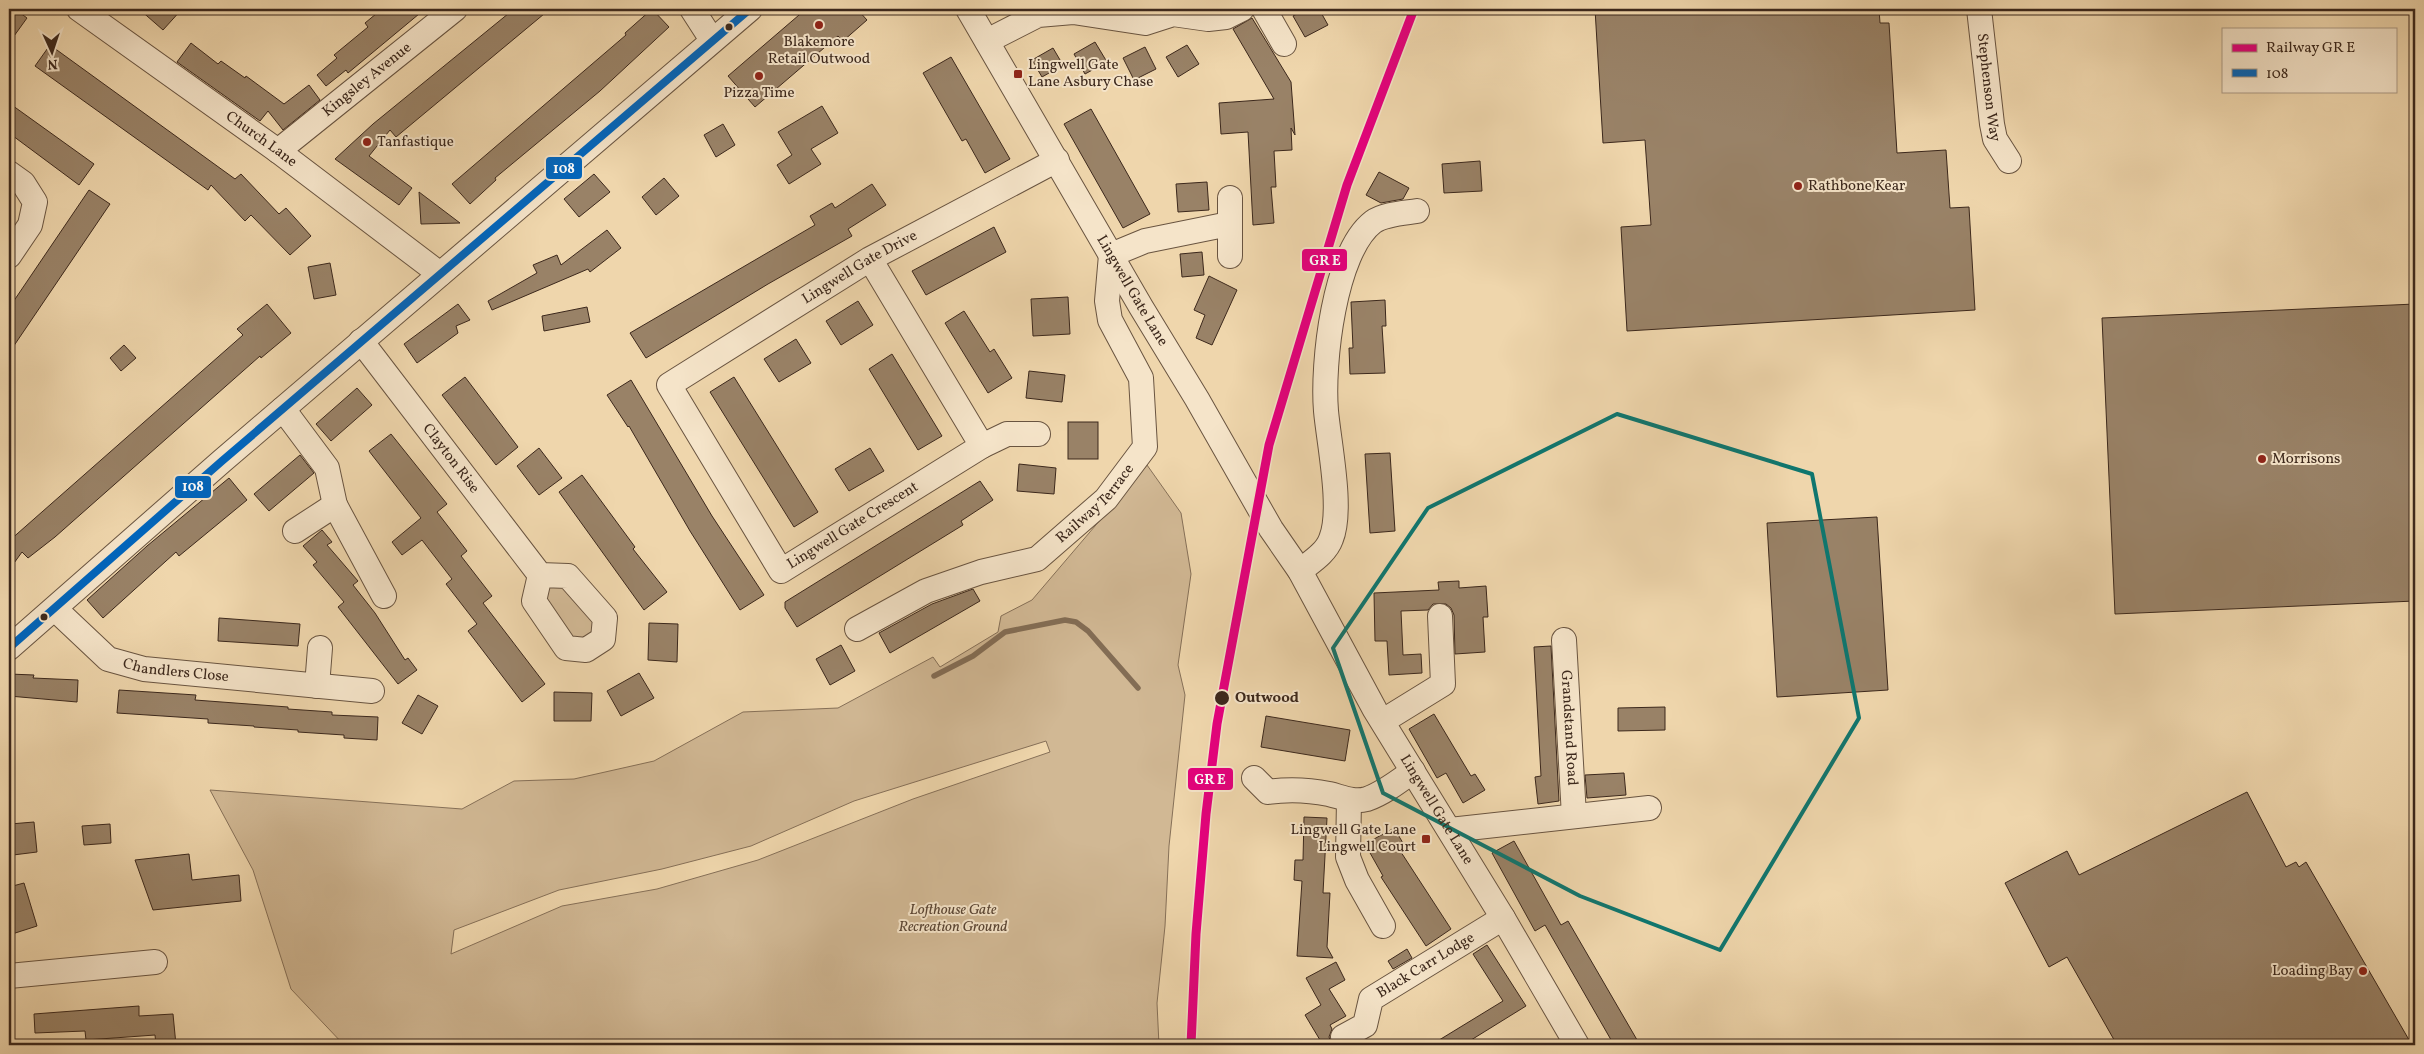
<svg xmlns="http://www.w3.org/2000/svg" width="2424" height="1054" viewBox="0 0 2424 1054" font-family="Vollkorn,serif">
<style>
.green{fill:#d1b894;stroke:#867058;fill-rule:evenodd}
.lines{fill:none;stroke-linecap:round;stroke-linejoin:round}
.stream{stroke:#836d55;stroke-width:5.5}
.building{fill:#998267;stroke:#3c281c}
.minor-casing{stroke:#695440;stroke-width:26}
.minor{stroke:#f5e4c9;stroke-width:24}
.bus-1-casing{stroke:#f5e4c9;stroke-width:11}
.bus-1{stroke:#0065bd;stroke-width:8}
.rail-1-casing{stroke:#f5e4c9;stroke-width:12}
.rail-1{stroke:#e5007d;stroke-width:9}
.marked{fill:none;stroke:#0f766e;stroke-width:4;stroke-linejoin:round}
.poi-dot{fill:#8f2418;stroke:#f5e4c9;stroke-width:2}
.bus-dot{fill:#3c281c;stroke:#f5e4c9;stroke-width:2}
.labels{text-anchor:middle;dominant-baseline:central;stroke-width:4;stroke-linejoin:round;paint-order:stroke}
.poi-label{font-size:15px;fill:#3c281c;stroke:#f5e4c9;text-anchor:start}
.street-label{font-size:15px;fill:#3c281c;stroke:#f5e4c9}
.stop-label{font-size:15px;font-weight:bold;fill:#3c281c;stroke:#f5e4c9;text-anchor:start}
.park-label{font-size:15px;font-style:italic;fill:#5a4534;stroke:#f5e4c9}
.line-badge{stroke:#f5e4c9;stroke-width:2}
.badge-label{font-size:14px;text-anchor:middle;font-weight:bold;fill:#fff}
</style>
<rect width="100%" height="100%" fill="#efd6ac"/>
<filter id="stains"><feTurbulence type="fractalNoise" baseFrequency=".004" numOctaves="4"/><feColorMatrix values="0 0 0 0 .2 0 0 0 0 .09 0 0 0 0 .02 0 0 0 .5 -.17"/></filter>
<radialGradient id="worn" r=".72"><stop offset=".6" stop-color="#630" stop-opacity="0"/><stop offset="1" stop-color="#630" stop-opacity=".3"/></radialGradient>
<g class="green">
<path d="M 1147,465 L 1181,513 L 1191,574 L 1178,665 L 1185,695 L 1169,846 L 1165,926 L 1157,1003 L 1159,1045 L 344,1045 L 291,989 L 253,870 L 210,790 L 462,809 L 514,781 L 574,779 L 654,761 L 743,712 L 838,708 L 933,657 L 940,667 L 998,632 L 1001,616 L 1032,600 ZM 1046,741 L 1050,752 L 913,799 L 758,860 L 657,889 L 562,906 L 451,954 L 454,930 L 559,890 L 662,869 L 751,846 L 854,801 Z"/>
<polygon points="540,575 568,576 605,618 586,650 534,601"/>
</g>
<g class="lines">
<polyline class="stream" points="934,676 973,656 1005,632 1065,620 1076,622 1088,631 1138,688"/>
</g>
<g class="building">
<polygon points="9,9 15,9 27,18 9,43"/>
<polygon points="139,9 182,9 163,30"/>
<polygon points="382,9 425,9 348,73 346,70 326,86 317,75 337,58 334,55 368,27 365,23"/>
<polygon points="514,9 550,9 396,137 390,130 369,156 412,188 399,205 335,159 373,124"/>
<polygon points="652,9 669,27 600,91 495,178 496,180 470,204 452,184 626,35 625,33"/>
<polygon points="806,9 857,9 867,20 843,41 838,36 755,107 728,76"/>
<polygon points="1306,9 1319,9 1328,25 1305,37 1293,16"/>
<polygon points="1595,9 1879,9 1880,23 1889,23 1897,153 1946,150 1950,208 1969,207 1975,310 1627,331 1621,227 1651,225 1645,140 1603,143"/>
<polygon points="1252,18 1291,82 1295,135 1291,128 1292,150 1274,151 1276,187 1271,187 1274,223 1253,225 1248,132 1221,134 1219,103 1274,99 1233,29"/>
<polygon points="1095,42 1107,62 1085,74 1074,54"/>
<polygon points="191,43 218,64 221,61 245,78 246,76 284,104 309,85 320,100 283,130 268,111 260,121 177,62"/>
<polygon points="50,45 235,179 241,174 279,214 286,208 311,236 290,255 251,215 245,221 211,185 208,190 35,66"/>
<polygon points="1187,45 1199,64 1178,77 1166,57"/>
<polygon points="1145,47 1156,69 1134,80 1123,58"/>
<polygon points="1053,48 1063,65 1042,77 1032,60"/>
<polygon points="951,57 1010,159 985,173 966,139 962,141 923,73"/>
<polygon points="9,103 94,164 79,185 9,133"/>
<polygon points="822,106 838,133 811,149 821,164 789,184 777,165 792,155 778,132"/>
<polygon points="1091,109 1150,214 1123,228 1064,124"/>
<polygon points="723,124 735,145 716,157 704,135"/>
<polygon points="1480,161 1482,191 1444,193 1442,164"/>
<polygon points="1379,172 1409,188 1403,199 1381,203 1366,195"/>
<polygon points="594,174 610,192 579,217 564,199"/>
<polygon points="664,178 679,196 656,215 642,197"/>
<polygon points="1207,182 1209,210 1178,212 1176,184"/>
<polygon points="872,184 886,205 848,229 852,236 768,284 646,358 630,333 815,225 810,216 832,203 835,208"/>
<polygon points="89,190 110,204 9,353 9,308"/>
<polygon points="419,192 460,223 421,224"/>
<polygon points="994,227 1006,252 926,295 912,271"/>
<polygon points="607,230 621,248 590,272 588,269 492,310 488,301 537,273 533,265 557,255 561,265"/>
<polygon points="1202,252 1204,275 1182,277 1180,254"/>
<polygon points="330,263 336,295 314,299 308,267"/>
<polygon points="1209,276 1237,290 1212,345 1196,338 1205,315 1194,310"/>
<polygon points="1068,297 1070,334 1033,336 1031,299"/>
<polygon points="1385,300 1386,326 1382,326 1385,373 1350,374 1349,348 1353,348 1351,302"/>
<polygon points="858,301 873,325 841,345 826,321"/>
<polygon points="267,304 291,333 261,358 260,356 55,537 28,558 22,552 9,570 9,541 243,335 237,329"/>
<polygon points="458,304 470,320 456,326 458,333 417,363 404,344"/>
<polygon points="2415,304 2415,601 2115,614 2102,318"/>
<polygon points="587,307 590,322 544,331 542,316"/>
<polygon points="964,311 990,352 994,349 1012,378 988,393 945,323"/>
<polygon points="796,339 811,363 779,382 764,359"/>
<polygon points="124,345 136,358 121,371 110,358"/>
<polygon points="892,354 942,436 918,450 869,369"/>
<polygon points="1029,371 1065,375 1062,402 1026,398"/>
<polygon points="465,377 518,447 496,465 442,395"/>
<polygon points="734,377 818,512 794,527 710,392"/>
<polygon points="631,380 712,516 764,595 740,610 690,531 629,426 628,427 607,395"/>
<polygon points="357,388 372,405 331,441 316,424"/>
<rect x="1068" y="422" width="30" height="37"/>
<polygon points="391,434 447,504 437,512 467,551 461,556 492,596 483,603 545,684 522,702 468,631 477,624 446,584 452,579 422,540 402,555 392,542 421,518 369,451"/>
<polygon points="539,448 562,478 539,495 517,466"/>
<polygon points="870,448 884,471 849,491 835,469"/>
<polygon points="1390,453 1395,531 1370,533 1365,454"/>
<polygon points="300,455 314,473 269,511 254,494"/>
<polygon points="1019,464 1056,468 1054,494 1017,491"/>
<polygon points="582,475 635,547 633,549 667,592 644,610 559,492"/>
<polygon points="229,478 247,500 179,556 176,552 103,618 87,600 147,546"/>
<polygon points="980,481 993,500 961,521 963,525 797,627 785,608 785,602"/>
<polygon points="1877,517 1888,690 1777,697 1767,523"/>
<polygon points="322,530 332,542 327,545 358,581 353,585 375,613 405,660 408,658 417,670 398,684 338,607 344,602 313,565 317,562 303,546"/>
<polygon points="1459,581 1459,588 1486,586 1488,617 1483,617 1485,652 1455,654 1454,615 1451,608 1446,604 1433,604 1428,610 1401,611 1403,655 1421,654 1422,673 1389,675 1387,641 1375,641 1374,593 1439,590 1438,582"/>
<polygon points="973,589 980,601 890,653 879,633 932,604"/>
<polygon points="219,618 300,624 298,646 218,641"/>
<polygon points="649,623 678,624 677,662 648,660"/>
<polygon points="841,645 855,671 830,685 816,659"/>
<polygon points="1551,646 1559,801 1538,804 1535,777 1541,776 1534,647"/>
<polygon points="639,673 654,698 621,716 607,691"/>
<polygon points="9,674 34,675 33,678 78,680 77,702 9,696"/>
<polygon points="119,690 196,695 195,700 288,707 288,709 332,712 332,715 378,717 377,740 344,738 344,735 298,732 298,730 254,727 254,726 208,723 208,719 117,713"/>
<polygon points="554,692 592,693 591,721 554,721"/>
<polygon points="418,695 438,706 422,734 402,723"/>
<polygon points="1665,707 1665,730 1618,731 1618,708"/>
<polygon points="1434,714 1471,776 1475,774 1485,790 1463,803 1446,773 1437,778 1409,729"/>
<polygon points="1266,716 1350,730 1345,761 1261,747"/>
<polygon points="1624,773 1626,795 1587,798 1585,775"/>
<polygon points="2247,792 2286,867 2296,862 2299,867 2306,862 2412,1045 2117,1045 2067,957 2049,967 2005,883 2067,851 2079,875"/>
<polygon points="1304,817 1327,818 1323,893 1330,893 1327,947 1333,958 1297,956 1302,881 1294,880 1295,860 1303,860"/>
<polygon points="34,822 37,852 13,855 10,824"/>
<polygon points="110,824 111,843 84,845 82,826"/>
<polygon points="1394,828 1403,843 1397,846 1451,929 1426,946 1381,877 1383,876 1365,844"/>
<polygon points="1514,841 1561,925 1568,921 1640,1045 1614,1045 1545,925 1535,931 1492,853"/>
<polygon points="189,854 192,880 239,875 241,901 153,910 135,860"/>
<polygon points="24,883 37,926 9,935 9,887"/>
<polygon points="1487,945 1526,1006 1463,1045 1431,1045 1503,1001 1473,954"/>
<polygon points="1407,949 1412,958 1393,969 1388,961"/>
<polygon points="1336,962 1345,980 1329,989 1346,1016 1330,1025 1332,1029 1329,1037 1332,1045 1323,1045 1305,1015 1321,1005 1306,978"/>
<polygon points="139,1006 139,1016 173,1014 176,1045 156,1045 155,1035 86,1040 85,1031 35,1033 34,1014"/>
</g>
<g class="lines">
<defs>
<g id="minor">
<path id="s1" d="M 79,9 L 278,151 L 440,274"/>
<polyline points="692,9 712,40"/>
<path id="s2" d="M 968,9 L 1141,307 L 1197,399 L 1271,529 L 1300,571 L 1375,710 L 1503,918 L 1577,1045"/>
<polyline points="1264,9 1284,44"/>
<path id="s3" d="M 1979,9 L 1992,124 L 1995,139 L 2009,161"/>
<polyline points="987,41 1038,15 1073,12 1145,23 1173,14 1208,19 1226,17 1242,9"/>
<path id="s4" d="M 278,151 L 455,9"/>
<polyline points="9,173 23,183 35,202 30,225 9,256"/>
<polyline points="1230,256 1230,198"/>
<path id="s5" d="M 870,259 L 982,446 L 781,571 L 669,385 L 870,259 L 1057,160"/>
<path id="s6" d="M 361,341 L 540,575 L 568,576 L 605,618 L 603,639 L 586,650 L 566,648 L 534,601 L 540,575"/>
<polyline points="283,409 327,468 335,505"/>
<polyline points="982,446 1007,434 1038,434"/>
<polyline points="295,531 335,505 384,596"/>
<path d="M 1300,571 C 1311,562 1326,553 1331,539 C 1343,510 1329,444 1326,411 C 1322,364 1334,252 1373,222 C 1384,214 1404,213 1417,211"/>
<path id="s7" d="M 55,609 L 108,659 L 144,669 L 372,691"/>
<path id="s8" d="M 857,629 L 926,591 L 981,572 L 1037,559 L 1106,499 L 1145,447 L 1141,378 L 1110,320 L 1107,301 L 1111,255 L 1145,241 L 1229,224"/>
<path id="s9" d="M 1564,640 L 1574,816"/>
<polyline points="9,648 222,461 750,9"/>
<polyline points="317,686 320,648"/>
<polyline points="1383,721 1443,684 1440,616"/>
<path d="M 1254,778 L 1268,792 C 1288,789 1309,790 1329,794 C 1342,797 1353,803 1367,799 C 1384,793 1399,781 1413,771"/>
<polyline points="1349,800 1348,857 1357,880 1383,926"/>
<polyline points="1450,830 1649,808"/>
<polyline points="9,976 155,962"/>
<path id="s10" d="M 1343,1037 L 1365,1025 L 1371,999 L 1503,918"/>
</g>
</defs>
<use href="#minor" class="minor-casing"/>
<use href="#minor" class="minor"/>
<defs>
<polyline id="bus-1" points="9,648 222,461 750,9"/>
</defs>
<use href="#bus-1" class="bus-1-casing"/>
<use href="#bus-1" class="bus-1"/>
<defs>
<polyline id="rail-1" points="1191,1045 1196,934 1206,814 1217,724 1269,445 1347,185 1414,9"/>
</defs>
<use href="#rail-1" class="rail-1-casing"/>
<use href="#rail-1" class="rail-1"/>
</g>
<path class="marked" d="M 1617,414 L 1812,474 L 1859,718 L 1720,950 L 1580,896 L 1383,793 L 1333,648 L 1428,508 Z"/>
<g class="poi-dot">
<circle cx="819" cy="25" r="5"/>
<rect x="1013" y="69" width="10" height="10" rx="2.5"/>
<circle cx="759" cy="76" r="5"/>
<circle cx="367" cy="142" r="5"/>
<circle cx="1798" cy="186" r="5"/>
<circle cx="2262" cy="459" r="5"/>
<rect x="1421" y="834" width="10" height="10" rx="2.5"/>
<circle cx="2363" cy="971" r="5"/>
</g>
<g class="bus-dot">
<circle cx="729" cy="27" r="4.5"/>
<circle cx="44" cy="617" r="4.5"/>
<circle cx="1222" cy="698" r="8"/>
</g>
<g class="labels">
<g class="poi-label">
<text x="819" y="42" text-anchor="middle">Blakemore<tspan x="819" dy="17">Retail Outwood</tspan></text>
<text x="1028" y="65">Lingwell Gate<tspan x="1028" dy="17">Lane Asbury Chase</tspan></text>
<text x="759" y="93" text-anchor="middle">Pizza Time</text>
<text x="377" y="142">Tanfastique</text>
<text x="1808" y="186">Rathbone Kear</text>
<text x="2272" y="459">Morrisons</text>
<text x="1416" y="830" text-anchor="end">Lingwell Gate Lane<tspan x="1416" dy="17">Lingwell Court</tspan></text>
<text x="2353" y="971" text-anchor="end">Loading Bay</text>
</g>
<g class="street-label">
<text stroke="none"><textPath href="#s4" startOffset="114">Kingsley Avenue</textPath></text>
<text stroke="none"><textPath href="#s3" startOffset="79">Stephenson Way</textPath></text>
<text stroke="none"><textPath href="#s1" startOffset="224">Church Lane</textPath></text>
<text stroke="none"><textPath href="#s5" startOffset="896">Lingwell Gate Drive</textPath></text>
<text stroke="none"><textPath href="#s2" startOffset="326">Lingwell Gate Lane</textPath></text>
<text stroke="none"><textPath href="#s6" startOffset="148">Clayton Rise</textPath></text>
<text stroke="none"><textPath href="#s8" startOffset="275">Railway Terrace</textPath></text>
<text transform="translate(853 526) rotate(-32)">Lingwell Gate Crescent</text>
<text stroke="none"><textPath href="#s7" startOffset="142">Chandlers Close</textPath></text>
<text stroke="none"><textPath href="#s9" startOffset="88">Grandstand Road</textPath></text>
<text stroke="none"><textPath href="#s2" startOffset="928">Lingwell Gate Lane</textPath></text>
<text stroke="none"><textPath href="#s10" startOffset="116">Black Carr Lodge</textPath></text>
</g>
<g class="stop-label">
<text x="1235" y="698">Outwood</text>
</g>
<g class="park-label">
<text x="953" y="910">Lofthouse Gate<tspan x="953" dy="17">Recreation Ground</tspan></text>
</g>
</g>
<g class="line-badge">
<rect x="545" y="156" width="38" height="24" rx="5" fill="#0065bd"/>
<rect x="1301" y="248" width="47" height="24" rx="5" fill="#e5007d"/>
<rect x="174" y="475" width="38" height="24" rx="5" fill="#0065bd"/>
<rect x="1187" y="767" width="47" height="24" rx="5" fill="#e5007d"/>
</g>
<g class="badge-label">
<text x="564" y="173">108</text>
<text x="1325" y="265">GR E</text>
<text x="193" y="491">108</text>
<text x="1210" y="784">GR E</text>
</g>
<rect width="2424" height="1054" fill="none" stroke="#efd6ac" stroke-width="30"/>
<rect x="10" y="10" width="2404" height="1034" fill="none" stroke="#3c281c" stroke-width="2.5"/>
<rect x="15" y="15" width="2394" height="1024" fill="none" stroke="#3c281c"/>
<rect x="2222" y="28" width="175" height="65" fill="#f5e4c9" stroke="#ab9984"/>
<rect x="2232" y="44" width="25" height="8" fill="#e5007d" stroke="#ab9984"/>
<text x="2266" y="52" font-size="15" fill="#3c281c">Railway GR E</text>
<rect x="2232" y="69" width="25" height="8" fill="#0065bd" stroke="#ab9984"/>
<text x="2266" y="78" font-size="15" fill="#3c281c">108</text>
<g transform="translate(52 52) rotate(177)" stroke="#f5e4c9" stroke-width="4" paint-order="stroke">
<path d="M0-4L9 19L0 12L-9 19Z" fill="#3c281c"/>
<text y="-8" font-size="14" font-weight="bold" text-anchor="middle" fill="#3c281c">N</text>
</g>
<rect width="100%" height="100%" filter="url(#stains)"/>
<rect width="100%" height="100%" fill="url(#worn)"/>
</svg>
